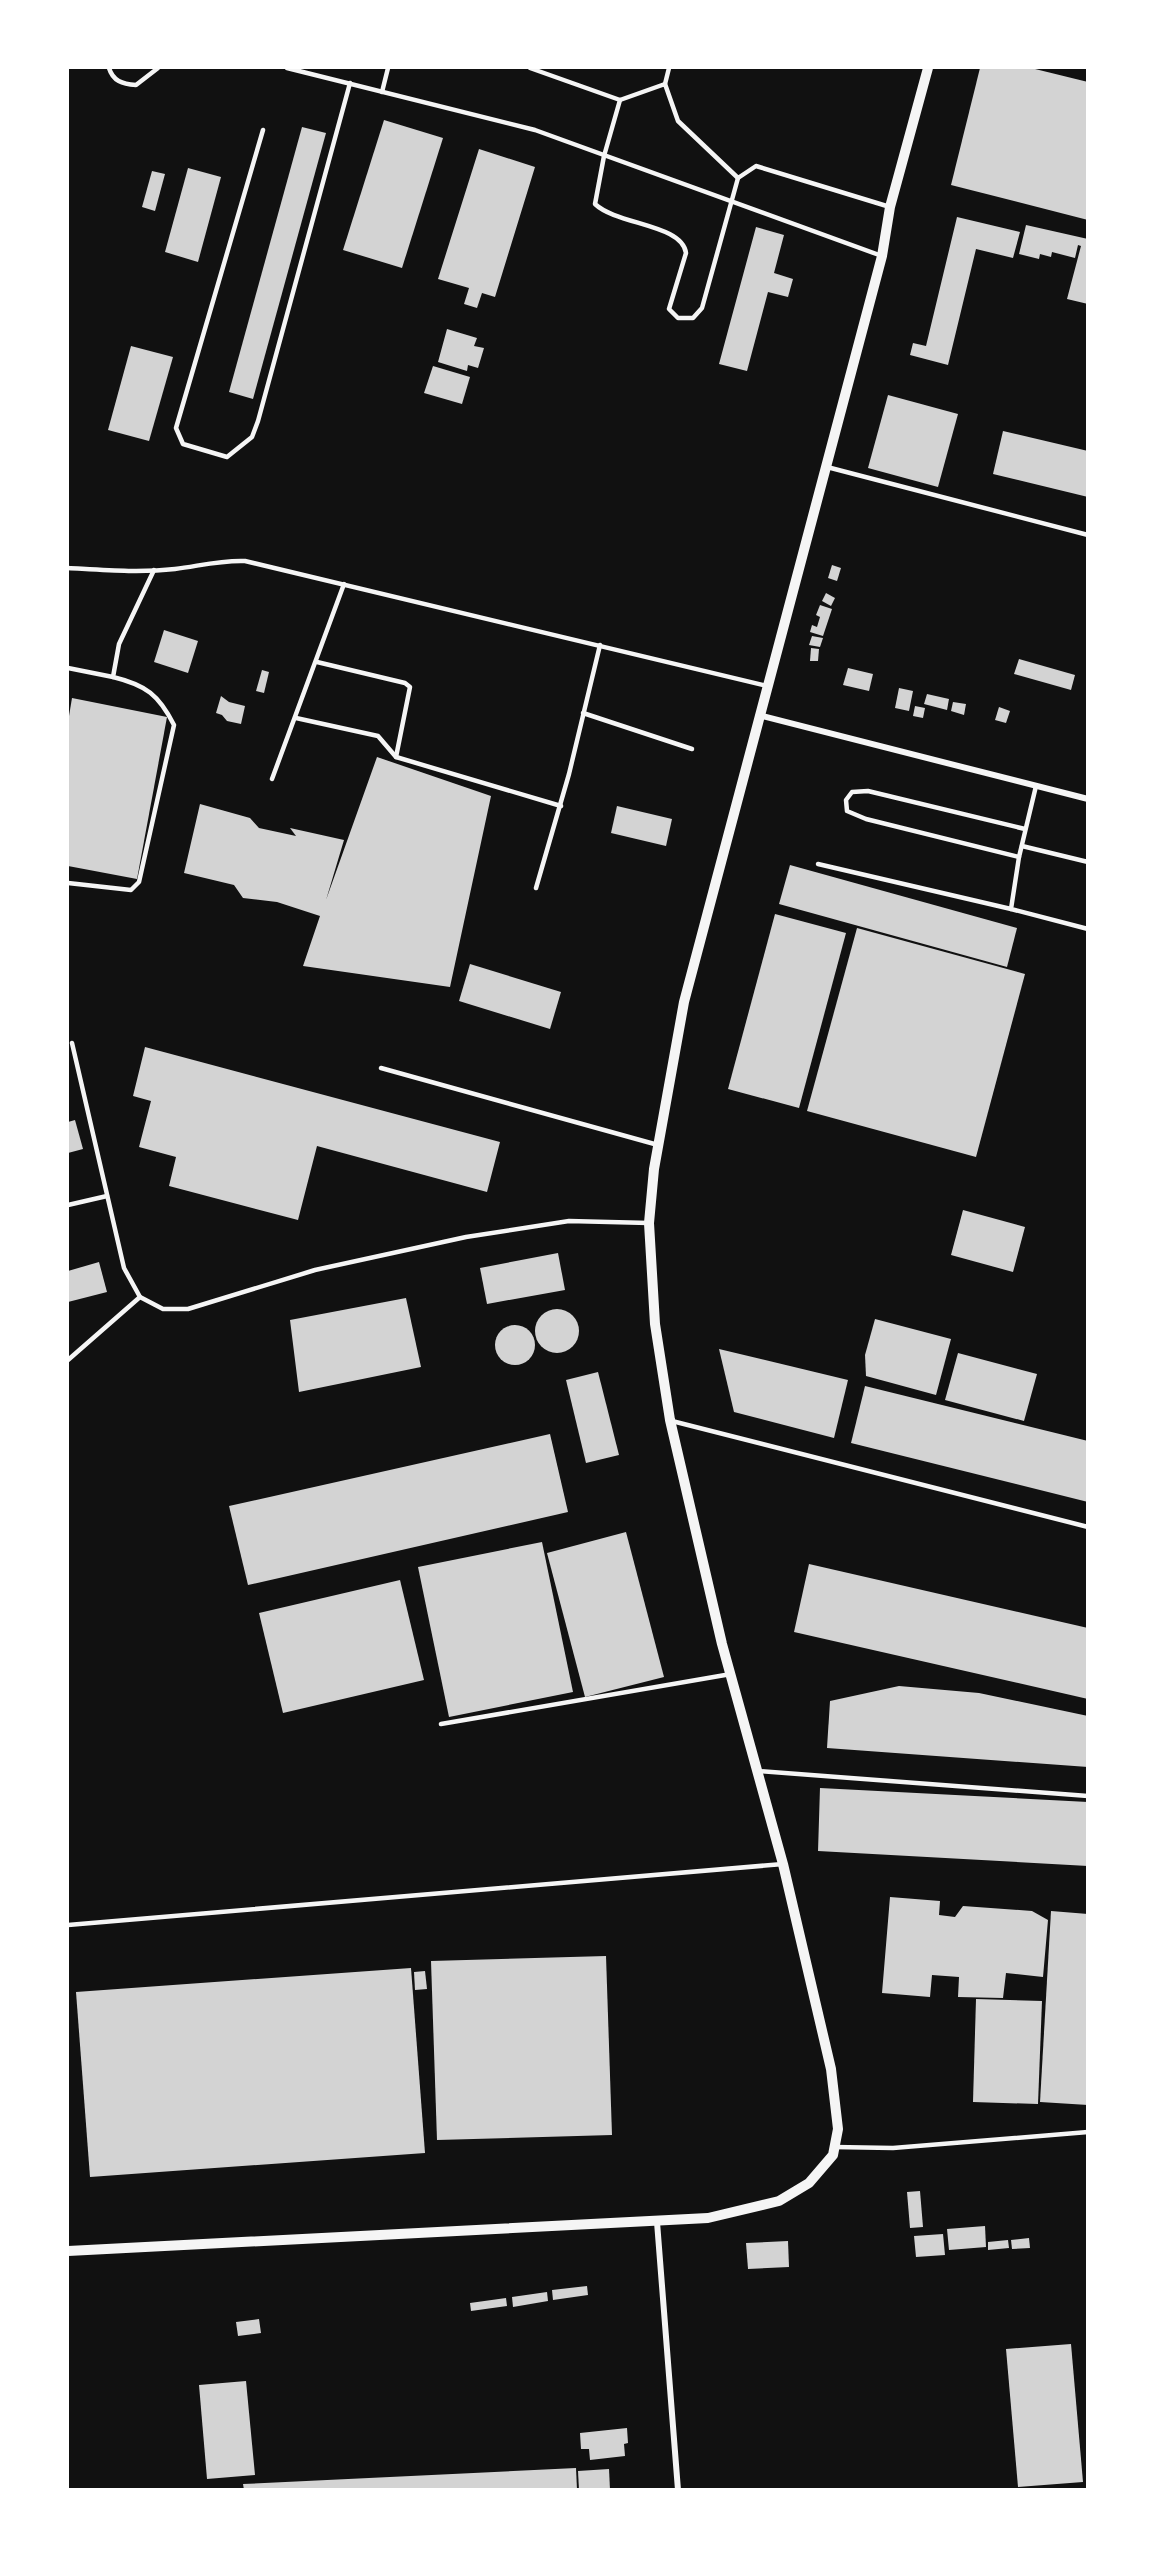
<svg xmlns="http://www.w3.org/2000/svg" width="1155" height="2557" viewBox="0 0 1155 2557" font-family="Figtree,sans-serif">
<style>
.building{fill:#d3d3d3}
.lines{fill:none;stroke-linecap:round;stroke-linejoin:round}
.service{stroke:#f5f5f5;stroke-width:4.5}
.minor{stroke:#f5f5f5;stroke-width:6}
.tertiary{stroke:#f5f5f5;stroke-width:10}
</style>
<rect width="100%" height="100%" fill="#111"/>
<g class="building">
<polygon points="980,68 1031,68 1088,82 1088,220 951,185"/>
<polygon points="384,120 443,138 402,268 343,250"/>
<polygon points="302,127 326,133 253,399 229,392"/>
<polygon points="479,149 535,167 495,297 482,293 477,308 464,304 469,288 438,279"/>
<polygon points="188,168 221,177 198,262 165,252"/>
<polygon points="152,171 165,174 155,211 142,207"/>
<polygon points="957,217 1020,232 1013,258 976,249 948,365 910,355 913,343 926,346"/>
<polygon points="1026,225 1088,239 1088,304 1067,299 1081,246 1078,245 1075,258 1052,252 1051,257 1040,254 1039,259 1019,254"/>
<polygon points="756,227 784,235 774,273 793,279 788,297 768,292 747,371 719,364"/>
<polygon points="447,329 477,338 474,346 484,348 478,368 468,365 467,371 438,362"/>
<polygon points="131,346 173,357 149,441 108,430"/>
<polygon points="433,366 470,377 462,404 424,393"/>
<polygon points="888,395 958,414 938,487 868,468"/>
<polygon points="1003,431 1088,451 1088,497 993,474"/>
<polygon points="832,565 841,568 837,581 828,578"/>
<polygon points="826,593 835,598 831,606 822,601"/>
<polygon points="820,605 832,609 823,636 810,632 812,625 817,627 820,617 816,615"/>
<polygon points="164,630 198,641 188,673 154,662"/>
<polygon points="812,636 823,638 820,647 809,645"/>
<polygon points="811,648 819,649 818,661 810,661"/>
<polygon points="1019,659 1075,675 1071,690 1014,674"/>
<polygon points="848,668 873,674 869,691 843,685"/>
<polygon points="262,670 269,672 264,693 256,691"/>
<polygon points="899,688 913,691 909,711 895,708"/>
<polygon points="927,694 949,699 947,710 924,704"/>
<polygon points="221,696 229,702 245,706 241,724 227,721 222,715 216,713"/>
<polygon points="72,698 167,717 137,879 68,866 68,722"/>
<polygon points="953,702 966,704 964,715 951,711"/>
<polygon points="915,706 925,708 923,718 913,716"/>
<polygon points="999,707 1010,711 1006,723 995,720"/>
<polygon points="377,757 491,796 450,987 303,966 320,916 277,902 243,898 234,885 184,873 200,804 250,818 259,828 296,836 290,828 344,840 326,900"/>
<polygon points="617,806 672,819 666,846 611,833"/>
<polygon points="790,865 1017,928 1007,967 779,904"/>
<polygon points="775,914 846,933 799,1108 728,1089"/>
<polygon points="857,928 1025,974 976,1157 807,1111"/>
<polygon points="470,964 561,992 550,1029 459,1001"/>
<polygon points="145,1047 500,1142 487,1192 317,1146 298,1220 169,1186 176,1157 139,1147 151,1101 133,1096"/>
<polygon points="75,1120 83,1149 68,1153 68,1122"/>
<polygon points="963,1210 1025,1227 1013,1272 951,1255"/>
<polygon points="558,1253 565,1290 487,1304 480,1268"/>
<polygon points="99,1262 107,1292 68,1302 68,1271"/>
<polygon points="406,1298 421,1367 299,1392 290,1320"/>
<circle cx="557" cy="1331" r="22"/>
<polygon points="875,1319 951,1339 936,1395 866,1376 865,1355"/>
<circle cx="515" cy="1345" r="20"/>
<polygon points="719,1349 848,1380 834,1438 734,1412"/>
<polygon points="958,1353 1037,1374 1024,1421 945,1400"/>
<polygon points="598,1372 619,1455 586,1463 566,1380"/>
<polygon points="865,1386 1088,1441 1088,1502 851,1443"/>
<polygon points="550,1434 568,1512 248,1585 229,1506"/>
<polygon points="626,1532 664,1677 585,1697 547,1553"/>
<polygon points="542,1542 573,1692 449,1717 418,1567"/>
<polygon points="809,1564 1088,1628 1088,1699 794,1632"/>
<polygon points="400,1580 424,1680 283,1713 259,1613"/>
<polygon points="899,1686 979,1693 1088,1716 1088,1767 827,1748 830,1701"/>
<polygon points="820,1788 1088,1802 1088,1866 818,1851"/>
<polygon points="890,1897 940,1901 939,1915 955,1917 963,1906 1032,1911 1048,1920 1043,1977 1006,1973 1003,1998 958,1997 959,1977 932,1975 930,1997 882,1993"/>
<polygon points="1051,1911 1088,1914 1088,2105 1040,2102"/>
<polygon points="606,1956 612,2135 437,2140 431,1961"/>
<polygon points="411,1968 425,2153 90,2177 76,1992"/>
<polygon points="425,1971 427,1989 415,1990 414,1972"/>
<polygon points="976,1999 1042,2001 1038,2104 973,2102"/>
<polygon points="920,2191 923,2227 910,2228 907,2192"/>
<polygon points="985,2226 986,2247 949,2250 947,2229"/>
<polygon points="943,2234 945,2255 916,2257 914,2236"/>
<polygon points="1029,2238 1030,2248 1012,2249 1011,2240"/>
<polygon points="1008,2240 1009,2248 988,2250 988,2242"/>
<polygon points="788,2241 789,2267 748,2269 746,2243"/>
<polygon points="587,2286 588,2295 553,2300 552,2290"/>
<polygon points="547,2292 548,2301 513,2307 512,2297"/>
<polygon points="506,2298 507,2306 471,2311 470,2303"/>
<polygon points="259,2319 261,2333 238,2336 236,2322"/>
<polygon points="1071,2344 1083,2482 1018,2487 1006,2349"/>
<polygon points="246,2381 255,2475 207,2479 199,2385"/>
<polygon points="627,2428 628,2443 624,2444 625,2456 590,2460 589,2449 581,2449 580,2433"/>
<polygon points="576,2468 577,2490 244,2490 243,2484"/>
<polygon points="609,2469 610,2490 579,2490 578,2471"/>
</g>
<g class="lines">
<g class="service">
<path d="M 109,68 C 113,81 122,84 136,85 L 158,68"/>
<polyline points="287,68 535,130 882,256"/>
<polyline points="530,68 620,100 665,84 678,121 738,178 756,166 890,207"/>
<polyline points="665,84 669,68"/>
<polyline points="382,92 388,68"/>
<path d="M 620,100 L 604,156 L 595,204 C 617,225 682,224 686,253 L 669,309 L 678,318 L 693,318 L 702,308 L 738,178"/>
<polyline points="263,130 176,428 183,444 227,457 252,437 258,421 350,83"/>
<polyline points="827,467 1088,535"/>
<path d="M 68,568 C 104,570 139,573 175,569 C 199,566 220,560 245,561 L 767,686"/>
<polyline points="317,662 405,683 410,687 396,757"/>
<polyline points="68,668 113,677"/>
<polyline points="583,713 692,749"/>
<polyline points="296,718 378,736 396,757 561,806"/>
<polyline points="272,779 344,584"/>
<polyline points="1036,786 1019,857 1011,909 1088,929"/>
<polyline points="1022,846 1088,862"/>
<polyline points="1019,857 866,819 847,811 846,800 852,792 868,791 1025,829"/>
<polyline points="818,864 1011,909"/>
<path d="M 68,883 L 131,890 L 139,882 L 174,725 C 159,695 146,685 113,677 L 119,644 L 154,570"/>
<polyline points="536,888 569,774 600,645"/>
<polyline points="72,1043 124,1268 140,1297 163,1309 188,1309 315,1270 466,1237 569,1221 649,1223"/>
<polyline points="381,1068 658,1145"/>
<polyline points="68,1205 107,1196"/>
<polyline points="68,1360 140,1297"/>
<polyline points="672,1421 1088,1527"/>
<polyline points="441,1724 731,1674"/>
<polyline points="758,1771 1088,1796"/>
<polyline points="68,1925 783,1864"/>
<polyline points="834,2147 893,2148 1088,2132"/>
</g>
<g class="minor">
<polyline points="762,716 1088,799"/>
<polyline points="657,2222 678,2490"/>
</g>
<polyline class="tertiary" points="68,2251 708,2218 779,2201 809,2183 833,2155 838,2129 831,2069 783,1864 722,1644 670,1420 655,1324 649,1223 654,1169 684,1002 882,256 890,207 928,68"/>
</g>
<rect width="1155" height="2557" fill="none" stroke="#ffffff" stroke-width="138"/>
</svg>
